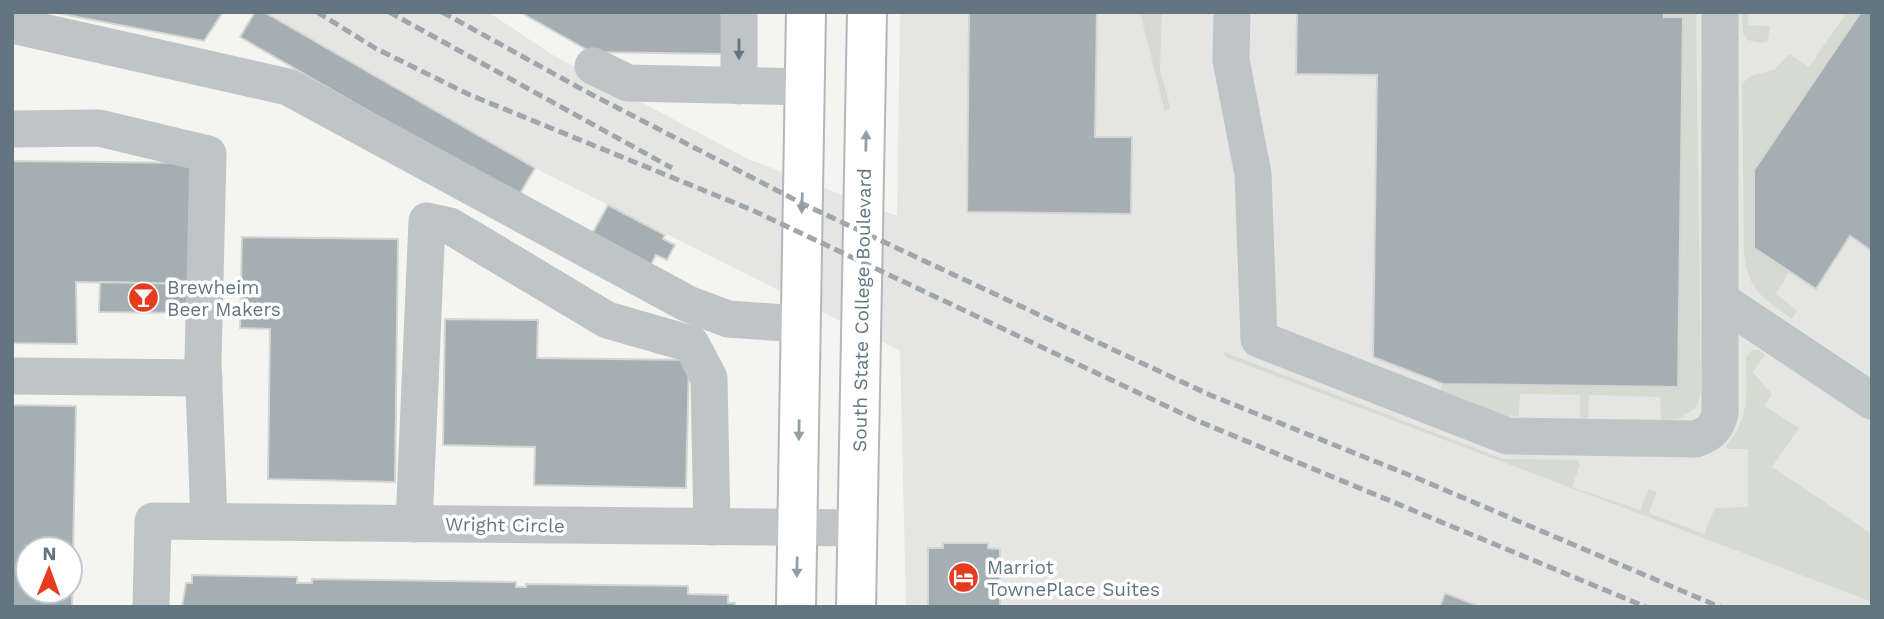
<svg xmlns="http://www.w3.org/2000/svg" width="1884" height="619" viewBox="0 0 1884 619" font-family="'Work Sans',sans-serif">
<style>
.built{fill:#e5e5e3}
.green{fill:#d6dbd1}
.building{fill:#a5afb3;stroke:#d5d5d3;stroke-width:2;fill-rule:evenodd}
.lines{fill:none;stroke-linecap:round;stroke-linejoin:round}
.major-casing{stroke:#b2b7ba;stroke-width:42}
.minor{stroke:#bfc4c6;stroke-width:37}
.major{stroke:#fff;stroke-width:38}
.rail{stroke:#9fa7ac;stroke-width:5;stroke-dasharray:10 5;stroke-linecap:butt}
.oneway{fill:#627682}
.oneway2{fill:#919fa8}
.labels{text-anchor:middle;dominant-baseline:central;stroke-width:7;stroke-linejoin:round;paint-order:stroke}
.poi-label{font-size:19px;fill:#627682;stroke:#fff;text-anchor:start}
.street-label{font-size:19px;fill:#627682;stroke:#fff}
</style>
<rect width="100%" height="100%" fill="#f4f4f0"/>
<polygon class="built" points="264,12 488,12 553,55 748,159 897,216 900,12 1872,12 1872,607 906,607 900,351 535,168"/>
<g class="green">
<polygon points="1140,12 1162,12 1160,69 1170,108 1165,112"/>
<polygon points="1664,12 1696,12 1701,393 1696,408 1678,419 1661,420 1660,397 1589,395 1588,419 1580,418 1580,395 1520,394 1519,416 1509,417 1439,391 1443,384 1677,387 1683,17 1664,17"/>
<polygon points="1742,12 1748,12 1748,25 1770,26 1768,41 1763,43 1747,40 1743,33"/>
<path d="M 1847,12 L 1861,12 L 1754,170 L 1754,248 L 1790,271 L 1776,294 L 1797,310 L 1792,319 C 1763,299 1747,289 1744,252 L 1742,84 L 1750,76 L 1774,70 L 1789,54 L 1809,67 Z"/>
<path d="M 1752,350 L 1759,350 L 1765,355 L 1753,372 L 1772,394 L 1764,406 L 1799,428 L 1772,467 L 1872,534 L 1872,602 L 1226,357 L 1224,352 L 1503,459 L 1578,460 L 1580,465 L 1572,487 L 1640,510 L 1649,489 L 1657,492 L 1649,513 L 1704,534 L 1715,508 L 1748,507 L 1748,449 L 1727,449 L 1727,444 C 1751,420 1746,389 1746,357 Z"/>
</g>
<g class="building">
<polygon points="51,12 223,12 204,41"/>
<polygon points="255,12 264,12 535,168 518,197 240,37"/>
<polygon points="520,12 722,12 722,54 591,52"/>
<polygon points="969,12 1097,12 1095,137 1132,137 1131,214 967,212"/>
<polygon points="1297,12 1664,12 1664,17 1683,17 1678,387 1443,384 1373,357 1377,75 1296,74"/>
<polygon points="1861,12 1872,12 1872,251 1850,236 1816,289 1754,248 1754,170"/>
<polygon points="12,161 194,163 192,284 76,282 77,344 12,343"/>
<polygon points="608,205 665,235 663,239 675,245 667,260 656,255 648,270 591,236"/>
<polygon points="242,237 398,239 395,482 268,479 270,329 240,328"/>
<polygon points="100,282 189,284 189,313 99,312"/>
<polygon points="445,319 538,320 537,358 689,360 686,488 534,485 535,447 443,445"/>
<path d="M 12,405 L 76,406 L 72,607 L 12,607 ZM 28,549 L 70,549 L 70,591 L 28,591 Z"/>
<polygon points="943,543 988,543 988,548 1000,549 1000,607 928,607 928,548 943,548"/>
<polygon points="192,575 297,577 297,583 312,583 312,579 516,582 516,587 526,587 526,584 688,586 688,594 728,595 728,603 735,603 735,607 182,607 186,583 192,583"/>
<polygon points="1445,593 1481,607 1440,607"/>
</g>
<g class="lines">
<defs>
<g id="major">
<polyline points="796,607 806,12"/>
<polyline points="856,607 867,12"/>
</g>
</defs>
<use href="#major" class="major-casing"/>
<g class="minor">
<path d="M 1232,12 L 1231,60 L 1253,174 L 1259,339 L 1507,436 L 1696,439 C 1709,434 1716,429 1720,414 L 1720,12"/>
<polyline points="12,25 288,87 688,304 728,319 800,324"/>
<polyline points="593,66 628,83 805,87"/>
<polyline points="739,86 739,12"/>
<polyline points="12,129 99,128 208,154 203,361 209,521"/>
<polyline points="1722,301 1872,401"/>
<polyline points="12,376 204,378"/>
<polyline points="414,524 427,221 450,226 607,320 691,344 709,378 712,527"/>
<polyline points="151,607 153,521 857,528"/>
</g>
<use href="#major" class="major"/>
<g class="rail">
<polyline points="317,12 375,48 470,95 752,210 1198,421 1646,607"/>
<polyline points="389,12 672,168"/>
<polyline points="442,12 585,91 803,204 1210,395 1419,479 1720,607"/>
</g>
</g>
<defs><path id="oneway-solid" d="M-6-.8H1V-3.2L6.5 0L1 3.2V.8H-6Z" transform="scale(1.75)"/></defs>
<use class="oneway" href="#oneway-solid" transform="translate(739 49) rotate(90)"/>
<g class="oneway2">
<use href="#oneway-solid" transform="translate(866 141) rotate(-89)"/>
<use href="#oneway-solid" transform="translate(802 203) rotate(92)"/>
<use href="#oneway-solid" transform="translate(799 430) rotate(91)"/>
<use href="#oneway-solid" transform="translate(797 567) rotate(91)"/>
</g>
<defs>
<symbol id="bar-disc" viewBox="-11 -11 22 22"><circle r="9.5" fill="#e63b1e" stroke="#fff"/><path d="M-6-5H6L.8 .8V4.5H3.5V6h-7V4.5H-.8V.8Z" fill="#fff"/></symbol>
<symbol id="hotel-disc" viewBox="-11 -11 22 22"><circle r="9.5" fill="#e63b1e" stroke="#fff"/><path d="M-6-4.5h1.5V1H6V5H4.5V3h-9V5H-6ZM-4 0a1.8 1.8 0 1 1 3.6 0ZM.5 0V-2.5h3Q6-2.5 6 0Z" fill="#fff"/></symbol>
</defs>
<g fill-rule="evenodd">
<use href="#bar-disc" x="126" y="280" width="35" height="35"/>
<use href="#hotel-disc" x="946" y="560" width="35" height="35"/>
</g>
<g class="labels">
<g class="poi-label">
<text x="167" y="287">Brewheim<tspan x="167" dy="22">Beer Makers</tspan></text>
<text x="987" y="567">Marriot<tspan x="987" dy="22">TownePlace Suites</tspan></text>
</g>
<g class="street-label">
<text transform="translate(862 310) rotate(-89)">South State College Boulevard</text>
<text transform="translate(505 525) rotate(1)">Wright Circle</text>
</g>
</g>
<rect width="1884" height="619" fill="none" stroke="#627682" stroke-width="28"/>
<g transform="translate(49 570) rotate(1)"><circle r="33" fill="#ffffff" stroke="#c0c8cd" stroke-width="2"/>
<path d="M0-5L12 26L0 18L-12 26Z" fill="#e63b1e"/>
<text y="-10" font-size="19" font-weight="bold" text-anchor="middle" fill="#627682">N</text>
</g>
</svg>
